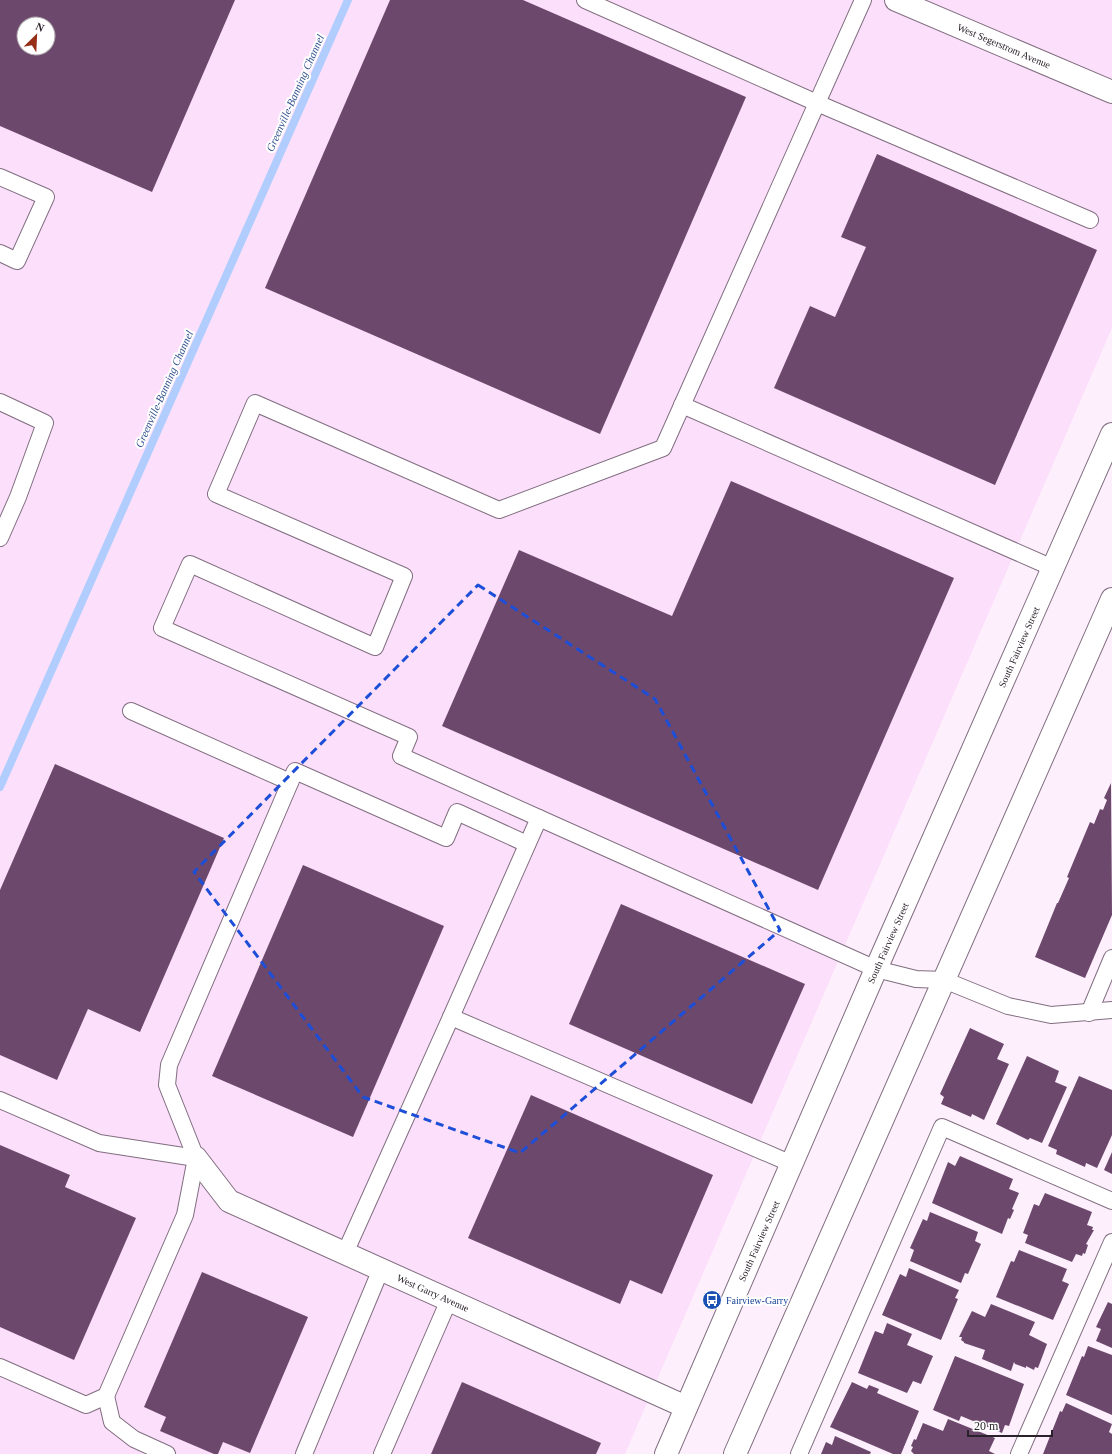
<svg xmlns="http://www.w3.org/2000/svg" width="1112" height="1454" viewBox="0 0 1112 1454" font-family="Georgia,serif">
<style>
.built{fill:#fce0fb;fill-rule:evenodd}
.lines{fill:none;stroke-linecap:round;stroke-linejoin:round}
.stream{stroke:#b1cdfd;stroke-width:8}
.building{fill:#6d486d;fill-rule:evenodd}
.lane-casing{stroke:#816e80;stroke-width:18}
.street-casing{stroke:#816e80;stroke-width:24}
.secondary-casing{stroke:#816e80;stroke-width:24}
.lane{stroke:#fff;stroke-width:16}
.street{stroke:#fff;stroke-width:22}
.secondary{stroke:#fff;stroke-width:22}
.marked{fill:none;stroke:#1d4ed8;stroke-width:3;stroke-dasharray:8 5;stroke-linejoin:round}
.labels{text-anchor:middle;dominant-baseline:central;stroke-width:4;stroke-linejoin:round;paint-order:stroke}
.street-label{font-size:10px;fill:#2a222a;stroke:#fff}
.transit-label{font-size:10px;fill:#164399;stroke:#fff;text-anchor:start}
.water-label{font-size:11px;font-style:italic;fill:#31528d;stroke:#fff}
</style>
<rect width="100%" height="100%" fill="#fdf0fc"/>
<path class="built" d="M 0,0 L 1112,0 L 1112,328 L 625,1454 L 0,1454 ZM 24,24 L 48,24 L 48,48 L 24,48 Z"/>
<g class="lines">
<polyline class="stream" points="0,787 348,0"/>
</g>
<g class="building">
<path d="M 0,0 L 235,0 L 152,192 L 0,126 ZM 24,24 L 48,24 L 48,48 L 24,48 Z"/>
<polygon points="390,0 523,0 746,97 600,434 265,288"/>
<polygon points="877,154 1097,250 995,485 774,388 810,306 835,317 866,247 841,237"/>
<polygon points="731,481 954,578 818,890 442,726 519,550 672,616"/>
<polygon points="55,764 224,838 140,1032 88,1009 57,1080 0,1055 0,890"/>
<polygon points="1111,783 1112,915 1085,978 1035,957 1057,903 1058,903 1069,878 1067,877 1090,822 1094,824 1100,809 1103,810 1107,800 1104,798"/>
<polygon points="303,865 444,926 353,1137 212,1076"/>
<polygon points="621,904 805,984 752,1104 569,1024"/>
<polygon points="970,1028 1004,1044 997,1059 1009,1064 984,1120 972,1114 971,1117 941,1104 944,1097 940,1094"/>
<polygon points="1027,1056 1059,1071 1055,1082 1067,1087 1042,1143 1030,1138 1028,1140 996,1124"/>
<polygon points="1079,1076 1112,1090 1112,1135 1097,1168 1086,1163 1085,1167 1056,1154 1057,1150 1048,1146"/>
<polygon points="531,1095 713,1175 662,1294 630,1280 620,1304 468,1238"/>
<polygon points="0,1145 70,1175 65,1187 136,1218 74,1360 0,1327"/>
<polygon points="1112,1152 1112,1174 1104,1170"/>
<polygon points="960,1156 1013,1179 1009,1189 1019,1193 1012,1209 1014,1210 1010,1219 1008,1218 1002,1234 932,1203 948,1162 955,1166"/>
<polygon points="1045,1193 1092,1212 1087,1225 1093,1227 1092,1230 1094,1230 1086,1244 1088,1245 1085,1254 1083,1253 1082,1256 1076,1254 1072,1262 1025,1243 1028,1235 1023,1233 1034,1204 1039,1206"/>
<polygon points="930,1212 978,1232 975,1241 981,1244 968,1274 965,1273 961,1283 910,1261 914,1250 910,1248 923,1219 927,1221"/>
<polygon points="1019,1250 1067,1269 1062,1281 1069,1284 1053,1320 996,1297 1011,1261 1014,1262"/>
<polygon points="909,1268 959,1290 955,1298 958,1299 941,1340 882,1315 900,1274 906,1277"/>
<polygon points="202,1272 308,1317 250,1453 223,1442 218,1454 214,1454 160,1431 166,1417 144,1407"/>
<polygon points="1108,1302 1112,1304 1112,1348 1096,1341 1101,1329 1096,1327"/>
<polygon points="991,1304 1035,1322 1029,1335 1047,1344 1038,1368 1035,1367 1034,1370 1026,1366 1026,1368 1015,1364 1014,1362 1011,1371 982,1359 985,1350 964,1343 964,1342 961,1340 962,1337 959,1337 972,1311 985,1317"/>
<polygon points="887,1323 912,1334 907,1345 933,1356 921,1384 913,1381 907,1393 858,1373 875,1331 883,1334"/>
<polygon points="1088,1346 1112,1355 1112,1415 1066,1395 1082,1356 1084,1357"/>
<polygon points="955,1356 1024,1384 1009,1426 1005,1425 1002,1433 961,1416 959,1421 933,1410"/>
<polygon points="462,1382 601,1443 596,1454 431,1454"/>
<polygon points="852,1382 867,1389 869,1385 879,1389 877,1393 919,1411 901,1454 893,1454 830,1427"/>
<polygon points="1066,1403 1112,1424 1109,1432 1112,1434 1112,1454 1043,1454 1060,1411 1062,1412"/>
<polygon points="948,1419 995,1438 989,1451 995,1454 914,1454 911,1451 913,1447 911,1446 914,1439 916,1440 923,1423 943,1431"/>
<polygon points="835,1436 871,1452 870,1454 821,1454 826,1442 832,1445"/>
</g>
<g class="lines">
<defs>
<g id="lane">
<polyline points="585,0 817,103 1090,220"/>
<polyline points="0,177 46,197 17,261 0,253"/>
<polyline points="0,402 45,423 18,497 0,538"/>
<polyline points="682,405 1053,568"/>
<polyline points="131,711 290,782"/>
<polyline points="539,818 401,756 409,737 162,628 190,564 375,647 404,576 216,494 255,403 499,510 663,448 863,0"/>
<polyline points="1089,1013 1112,958"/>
<polyline points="451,1017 539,818 876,969 916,979 944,980 1008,1006 1051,1015 1112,1010"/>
<polyline points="0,1100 99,1143 196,1158"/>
<polyline points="345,1253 451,1017 792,1164"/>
<polyline points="0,1367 86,1405 106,1396 185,1215 196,1158 167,1085 169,1065 295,771 446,838 457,812 527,844"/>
<polyline points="106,1396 112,1422 134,1439 167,1454"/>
<polyline points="304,1454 381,1269"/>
<polyline points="382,1454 449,1300"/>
<polyline points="799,1454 942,1127 1112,1201"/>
<polyline points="1019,1454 1112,1242"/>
</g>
<polyline id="street" points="196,1158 229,1201 686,1407"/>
<g id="secondary">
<polyline points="896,0 1112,92"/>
<polyline points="666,1454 876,969 1112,434"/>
<polyline points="735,1454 1112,599"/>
</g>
</defs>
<use href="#lane" class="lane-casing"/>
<use href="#street" class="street-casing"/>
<use href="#secondary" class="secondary-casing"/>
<use href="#lane" class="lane"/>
<use href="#street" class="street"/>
<use href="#secondary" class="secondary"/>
</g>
<path class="marked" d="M 478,585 L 655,699 L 780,930 L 520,1153 L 363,1097 L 194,872 Z"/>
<defs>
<symbol id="bus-disc" viewBox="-11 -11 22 22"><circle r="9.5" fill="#1a4fb4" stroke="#fff"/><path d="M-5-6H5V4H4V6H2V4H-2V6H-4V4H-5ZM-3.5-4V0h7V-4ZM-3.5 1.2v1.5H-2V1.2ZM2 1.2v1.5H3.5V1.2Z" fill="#fff"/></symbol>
</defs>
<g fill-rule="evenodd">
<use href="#bus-disc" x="701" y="1289" width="22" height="22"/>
</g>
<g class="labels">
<g class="street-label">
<text transform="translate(1004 46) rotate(23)">West Segerstrom Avenue</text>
<text transform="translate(1019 647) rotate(-66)">South Fairview Street</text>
<text transform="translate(888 943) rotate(-66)">South Fairview Street</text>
<text transform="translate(759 1241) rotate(-66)">South Fairview Street</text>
<text transform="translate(433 1293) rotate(24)">West Garry Avenue</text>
</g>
<g class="transit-label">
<text x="726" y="1300">Fairview-Garry</text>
</g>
<g class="water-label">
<text transform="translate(295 93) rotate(-66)">Greenville-Banning Channel</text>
<text transform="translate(164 389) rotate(-66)">Greenville-Banning Channel</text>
</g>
</g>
<g transform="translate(36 36) rotate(24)"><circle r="19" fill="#ffffff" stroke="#aaa7aa"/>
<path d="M0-3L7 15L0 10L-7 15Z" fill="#972e17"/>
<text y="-6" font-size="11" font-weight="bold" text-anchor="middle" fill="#2a222a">N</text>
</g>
<path d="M968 1430v6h84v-6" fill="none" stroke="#2a222a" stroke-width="2"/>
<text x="974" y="1430" font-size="12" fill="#2a222a" stroke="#ffffff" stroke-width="3" paint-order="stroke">20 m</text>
</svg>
